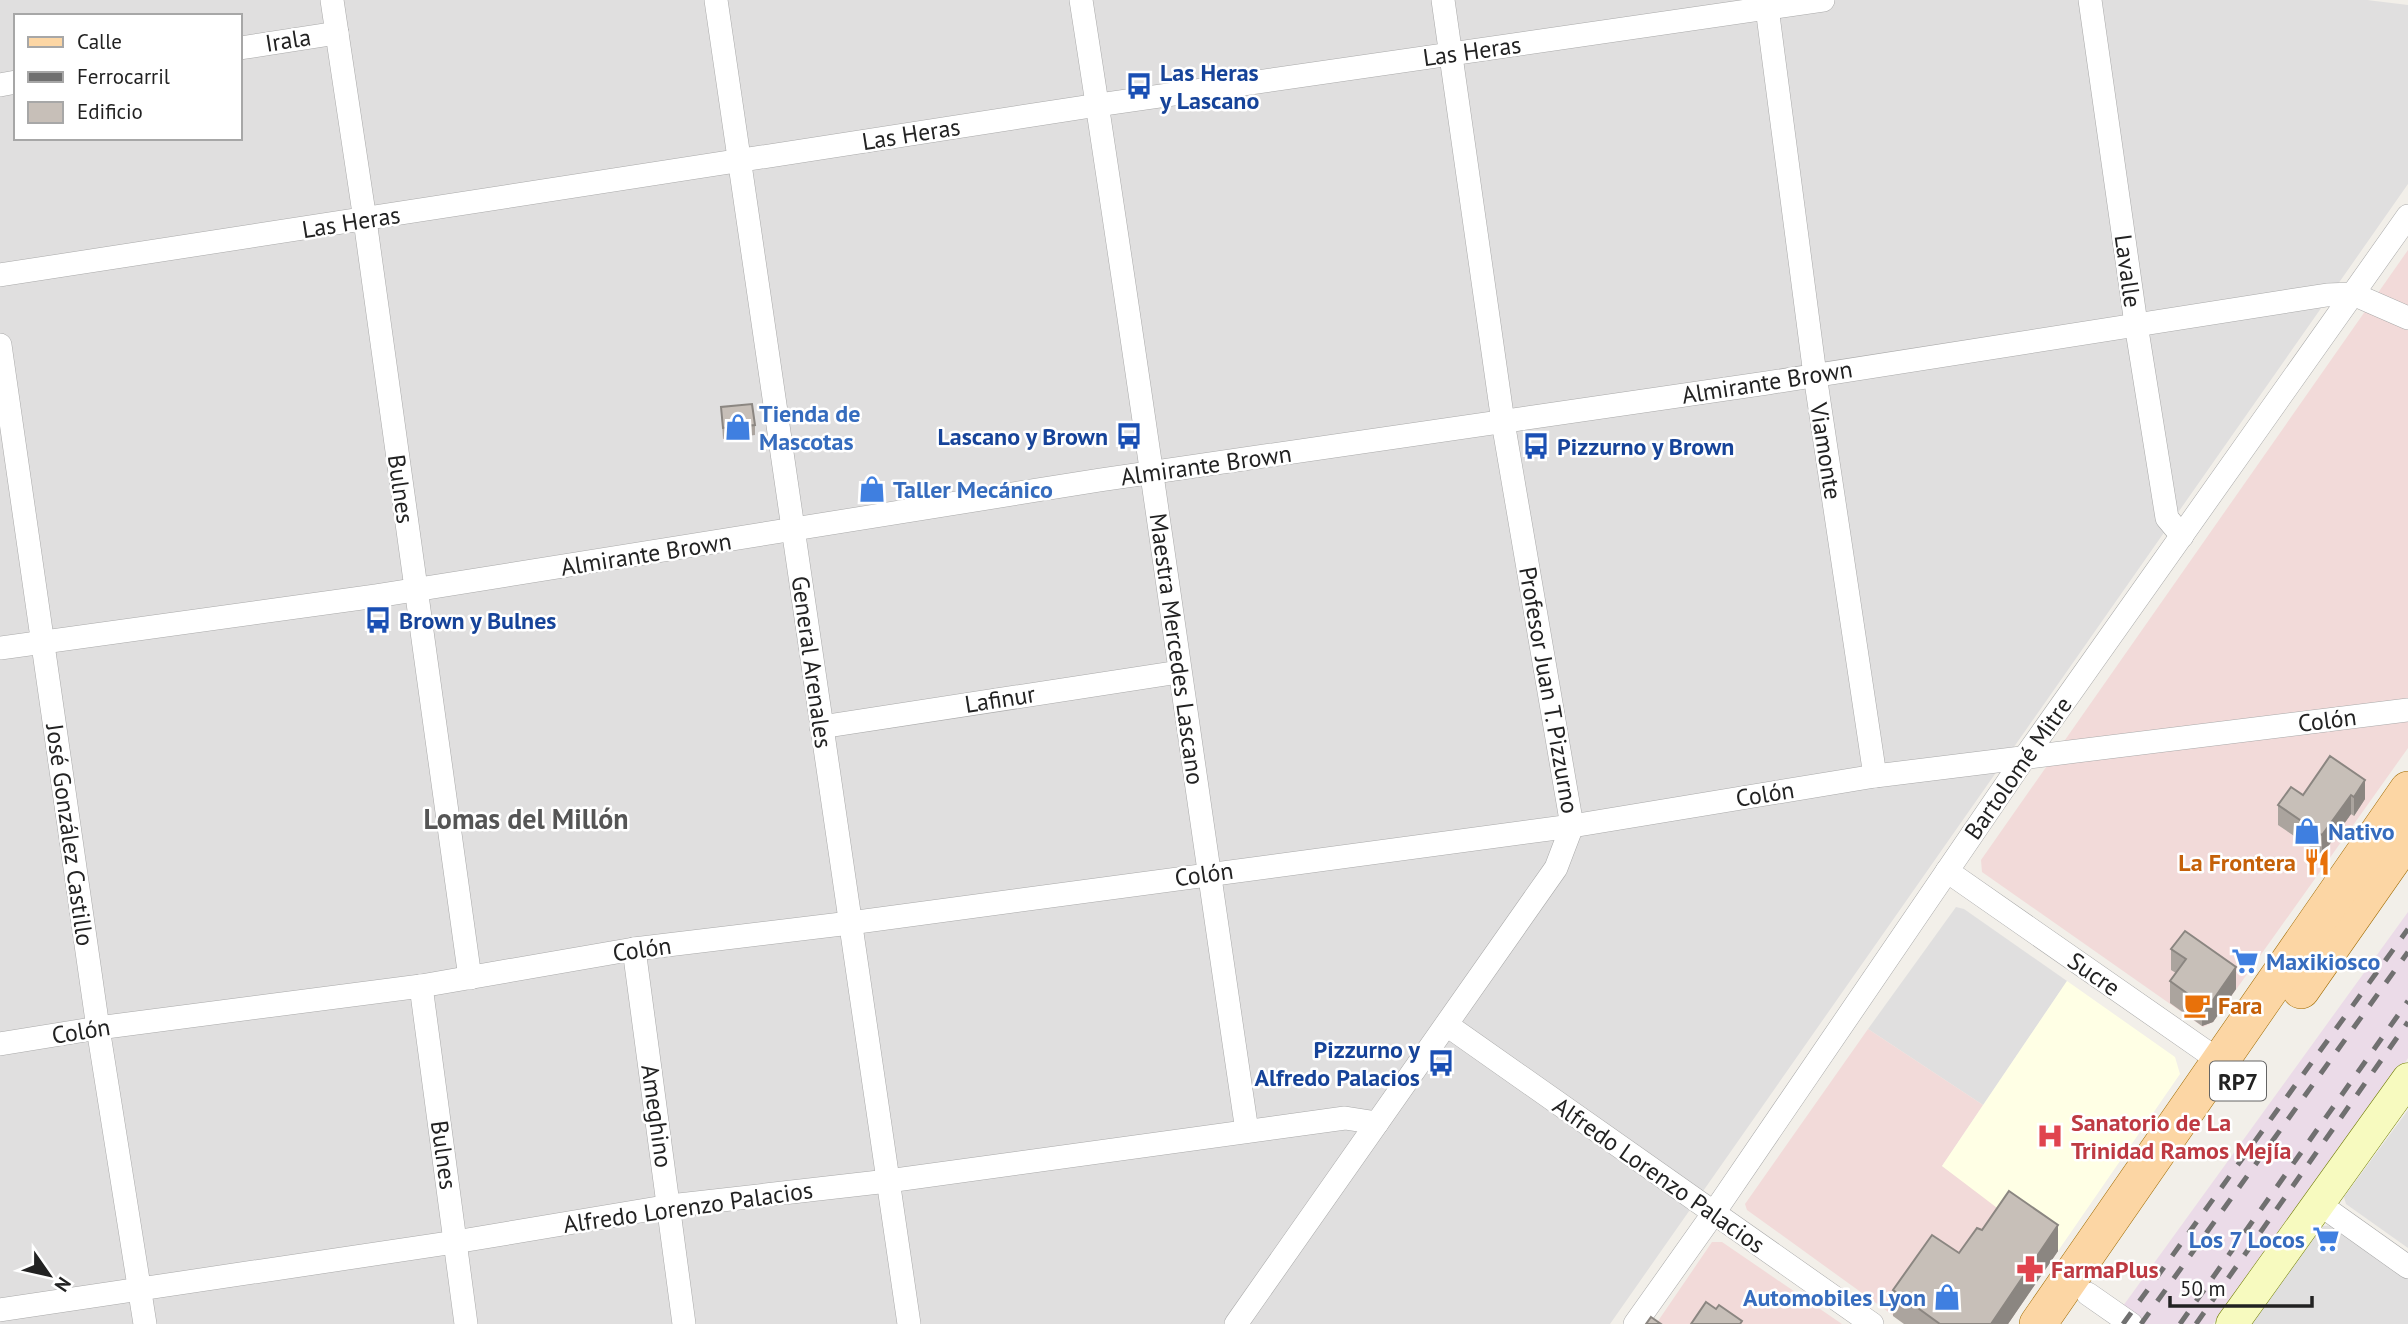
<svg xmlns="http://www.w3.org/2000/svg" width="2408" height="1324" viewBox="0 0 2408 1324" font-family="'PT Sans',sans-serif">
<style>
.residential{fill:#e0dfdf;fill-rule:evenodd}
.commercial{fill:#f2dad9}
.industrial{fill:#ebdbe8}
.education{fill:#ffffe5}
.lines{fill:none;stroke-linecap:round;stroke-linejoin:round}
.minor-casing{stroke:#a9a9a9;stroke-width:24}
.secondary-casing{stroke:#707d05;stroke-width:33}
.primary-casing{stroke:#a06b00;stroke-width:38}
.minor{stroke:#fff;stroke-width:23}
.secondary{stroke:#f7fabf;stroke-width:32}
.primary{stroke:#fcd6a4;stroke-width:37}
.rail{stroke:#707070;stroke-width:5;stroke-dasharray:14 14;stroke-linecap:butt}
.wall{fill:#aba49e}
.shaded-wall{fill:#8b8681}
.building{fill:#c7bfb8;stroke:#8b8681;stroke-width:2}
.labels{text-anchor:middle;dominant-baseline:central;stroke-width:5;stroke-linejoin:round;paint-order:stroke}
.shield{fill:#fff;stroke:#646464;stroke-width:2}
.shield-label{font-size:23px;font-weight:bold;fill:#222}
.street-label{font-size:24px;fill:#222;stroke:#fff}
.transit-label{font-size:24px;font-weight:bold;fill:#164399;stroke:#fff;text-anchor:start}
.shop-label{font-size:24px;font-weight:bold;fill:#366cbe;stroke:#fff;text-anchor:start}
.food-label{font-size:24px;font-weight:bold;fill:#c56008;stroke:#fff;text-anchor:end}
.health-label{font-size:24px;font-weight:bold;fill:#be3a42;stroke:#fff;text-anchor:start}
.quarter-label{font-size:28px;font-weight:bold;fill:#555;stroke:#fff}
</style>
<rect width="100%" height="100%" fill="#f2efe9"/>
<g class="residential">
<path d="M 0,0 L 2367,0 L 2408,5 L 2408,184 L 1610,1324 L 0,1324 ZM 16,16 L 240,16 L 240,138 L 16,138 Z"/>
<polygon points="1956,907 1964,909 2067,981 1983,1105 1868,1029"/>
<polygon points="2408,1110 2408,1248 2346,1204 2344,1197"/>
<polygon points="2334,1225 2408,1279 2408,1324 2251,1324 2323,1226"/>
</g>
<g class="commercial">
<polygon points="2408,250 2408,748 2213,1022 2203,1027 1982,872 1981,860"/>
<polygon points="1868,1029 1983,1105 1942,1166 2058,1251 2008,1324 1905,1324 1747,1210 1745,1204"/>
<polygon points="1712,1242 1722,1242 1842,1324 1656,1324"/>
</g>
<polygon class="industrial" points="2408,912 2408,1058 2391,1084 2213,1324 2110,1324"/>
<polygon class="education" points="2067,981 2175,1057 2180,1074 2058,1251 2009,1217 1942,1166"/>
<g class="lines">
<defs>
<g id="minor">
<polyline points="332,0 365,220 470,978"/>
<polyline points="716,0 909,1324"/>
<path d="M 1081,0 C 1140,377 1191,754 1247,1131"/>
<polyline points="1766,0 1815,375 1875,776"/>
<polyline points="2090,0 2136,324 2167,518 2182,536"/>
<polyline points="240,48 337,33"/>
<polyline points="0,85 16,82"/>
<polyline points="0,275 1098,105 1823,0"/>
<polyline points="0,345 98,1028 145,1324"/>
<polyline points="0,648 376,596 1100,480 1767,383 2327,295 2353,294 2408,318"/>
<polyline points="821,727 1179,672"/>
<polyline points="1947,871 2241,1076"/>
<polyline points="634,949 684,1324"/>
<polyline points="421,986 466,1324"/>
<polyline points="1447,1025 1872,1324"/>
<polyline points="0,1044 98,1028 421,986 634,949 850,923 1572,826 1875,776 2408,710"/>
<polyline points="2318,1203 2408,1267"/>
<polyline points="2088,1294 2131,1324"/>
<polyline points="0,1310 455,1242 670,1206 888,1181 1345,1118 1377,1123"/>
<polyline points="1236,1324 1556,868 1572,826 1503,422 1443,0"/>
<polyline points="1635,1324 1713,1214 2025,757 2408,216"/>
</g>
<polyline id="secondary" points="2232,1324 2408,1079"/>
<g id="primary">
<polyline points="2301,990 2408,837"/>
<polyline points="2038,1324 2408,790"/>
</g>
</defs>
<use href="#minor" class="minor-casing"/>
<use href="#secondary" class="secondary-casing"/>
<use href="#primary" class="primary-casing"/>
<use href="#minor" class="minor"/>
<use href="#secondary" class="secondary"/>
<use href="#primary" class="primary"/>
<g class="rail">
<polyline points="2123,1324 2408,929"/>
<polyline points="2141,1324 2408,952"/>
<polyline points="2180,1324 2408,1001"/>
<polyline points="2196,1324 2408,1022"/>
</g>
</g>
<g class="wall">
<polygon points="721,407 755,425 755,435 723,439"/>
<polygon points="2330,756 2365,799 2354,816 2351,814 2322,855 2278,825 2278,805 2303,795"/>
<polygon points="2171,949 2236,989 2213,1022 2202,1026 2170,1003 2170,981 2176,973 2171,970"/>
<polygon points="1982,1230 2058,1251 2008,1324 1904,1324 1893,1316 1893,1290 1959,1253"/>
</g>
<g class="shaded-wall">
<polygon points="2365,780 2365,799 2354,816 2354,797"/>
<polygon points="2351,795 2351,814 2322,855 2322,835"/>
<polygon points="2236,967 2236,989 2213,1022 2202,1026 2202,1004"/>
<polygon points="2058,1225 2058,1251 2008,1324 1991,1324"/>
</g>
<g class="building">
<polygon points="752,404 755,425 723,428 721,407"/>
<polygon points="2330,756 2365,780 2354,797 2351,795 2322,835 2278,805 2291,787 2303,795"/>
<polygon points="2185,931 2236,967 2213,1000 2202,1004 2170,981 2186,959 2171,949"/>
<polygon points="2009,1191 2058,1225 1991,1324 1940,1324 1893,1290 1932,1235 1959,1253 1977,1228 1982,1230"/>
<polygon points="1706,1302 1716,1309 1719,1305 1742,1321 1740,1324 1691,1324"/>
<polygon points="1651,1317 1661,1324 1646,1324"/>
</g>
<defs>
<symbol id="bus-bare" viewBox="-9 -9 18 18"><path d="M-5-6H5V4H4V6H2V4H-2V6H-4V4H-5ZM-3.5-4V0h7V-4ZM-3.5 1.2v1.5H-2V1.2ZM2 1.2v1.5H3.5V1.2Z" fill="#1a4fb4" stroke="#fff" stroke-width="2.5" paint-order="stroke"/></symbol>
<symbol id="shop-bare" viewBox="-9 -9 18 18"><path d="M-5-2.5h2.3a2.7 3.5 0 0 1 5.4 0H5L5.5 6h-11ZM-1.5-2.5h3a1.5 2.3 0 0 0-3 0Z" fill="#3f7fe0" stroke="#fff" stroke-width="2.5" paint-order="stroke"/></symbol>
<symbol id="restaurant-bare" viewBox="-9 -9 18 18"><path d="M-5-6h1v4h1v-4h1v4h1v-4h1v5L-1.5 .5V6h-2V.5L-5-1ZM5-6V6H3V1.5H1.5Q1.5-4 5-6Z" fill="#e8710a" stroke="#fff" stroke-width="2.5" paint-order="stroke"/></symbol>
<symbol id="supermarket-bare" viewBox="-9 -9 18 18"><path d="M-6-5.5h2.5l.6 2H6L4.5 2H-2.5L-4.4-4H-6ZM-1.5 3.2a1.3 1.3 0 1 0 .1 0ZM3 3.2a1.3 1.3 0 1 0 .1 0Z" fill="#3f7fe0" stroke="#fff" stroke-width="2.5" paint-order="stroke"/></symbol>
<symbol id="cafe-bare" viewBox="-9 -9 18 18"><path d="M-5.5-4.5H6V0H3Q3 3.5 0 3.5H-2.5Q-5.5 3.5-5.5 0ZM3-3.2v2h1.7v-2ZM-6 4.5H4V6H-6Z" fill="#e8710a" stroke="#fff" stroke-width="2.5" paint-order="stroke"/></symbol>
<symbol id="hospital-bare" viewBox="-9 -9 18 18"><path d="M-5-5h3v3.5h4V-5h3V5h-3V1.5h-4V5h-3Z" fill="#e0444e" stroke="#fff" stroke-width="2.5" paint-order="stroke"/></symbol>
<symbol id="pharmacy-bare" viewBox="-9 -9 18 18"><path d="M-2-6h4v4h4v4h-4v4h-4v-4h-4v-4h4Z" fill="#e0444e" stroke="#fff" stroke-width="2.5" paint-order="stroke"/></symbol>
</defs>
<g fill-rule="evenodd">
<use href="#bus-bare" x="1120" y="67" width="38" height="38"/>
<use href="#shop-bare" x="719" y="408" width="38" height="38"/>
<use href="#bus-bare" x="1110" y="417" width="38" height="38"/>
<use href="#bus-bare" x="1517" y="427" width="38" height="38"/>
<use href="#shop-bare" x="853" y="470" width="38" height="38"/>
<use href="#bus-bare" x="359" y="601" width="38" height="38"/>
<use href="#shop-bare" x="2288" y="812" width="38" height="38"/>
<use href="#restaurant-bare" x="2298" y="843" width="38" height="38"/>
<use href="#supermarket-bare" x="2226" y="942" width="38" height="38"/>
<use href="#cafe-bare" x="2178" y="986" width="38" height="38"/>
<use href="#bus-bare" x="1422" y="1044" width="38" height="38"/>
<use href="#hospital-bare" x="2031" y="1117" width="38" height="38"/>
<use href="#supermarket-bare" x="2307" y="1220" width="38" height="38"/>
<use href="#pharmacy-bare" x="2011" y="1250" width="38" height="38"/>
<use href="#shop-bare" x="1928" y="1278" width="38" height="38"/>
</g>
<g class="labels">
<rect class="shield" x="2210" y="1061.5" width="56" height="39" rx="5"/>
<g class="shield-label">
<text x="2238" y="1081">RP7</text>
</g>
<g class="street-label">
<text transform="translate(288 40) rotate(-9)">Irala</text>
<text transform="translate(1472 51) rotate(-8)">Las Heras</text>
<text transform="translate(911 134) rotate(-9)">Las Heras</text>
<text transform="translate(351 222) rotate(-9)">Las Heras</text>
<text transform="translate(2128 271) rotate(82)">Lavalle</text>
<text transform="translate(1767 382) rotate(-9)">Almirante Brown</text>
<text transform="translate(1826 451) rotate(81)">Viamonte</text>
<text transform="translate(1206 465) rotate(-8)">Almirante Brown</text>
<text transform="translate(401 489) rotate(82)">Bulnes</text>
<text transform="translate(646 554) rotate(-9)">Almirante Brown</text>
<text transform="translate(1177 649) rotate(82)">Maestra Mercedes Lascano</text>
<text transform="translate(812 662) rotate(82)">General Arenales</text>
<text transform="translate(1549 690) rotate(80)">Profesor Juan T. Pizzurno</text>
<text transform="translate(1000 699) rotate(-9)">Lafinur</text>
<text transform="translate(2327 720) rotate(-7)">Colón</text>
<text transform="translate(2018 768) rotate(-55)">Bartolomé Mitre</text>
<text transform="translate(1765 794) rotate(-9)">Colón</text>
<text transform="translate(70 835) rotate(82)">José González Castillo</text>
<text transform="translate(1204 874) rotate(-8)">Colón</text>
<text transform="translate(642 949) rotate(-8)">Colón</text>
<text transform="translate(2094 974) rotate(35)">Sucre</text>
<text transform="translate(81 1031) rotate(-9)">Colón</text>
<text transform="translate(657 1116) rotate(82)">Ameghino</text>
<text transform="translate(444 1155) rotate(82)">Bulnes</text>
<text transform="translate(1659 1175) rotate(35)">Alfredo Lorenzo Palacios</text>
<text transform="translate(688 1207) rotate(-8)">Alfredo Lorenzo Palacios</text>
</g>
<g class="transit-label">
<text x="1160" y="72">Las Heras<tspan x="1160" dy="28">y Lascano</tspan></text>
<text x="1108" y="436" text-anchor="end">Lascano y Brown</text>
<text x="1557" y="446">Pizzurno y Brown</text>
<text x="399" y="620">Brown y Bulnes</text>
<text x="1420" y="1049" text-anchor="end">Pizzurno y<tspan x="1420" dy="28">Alfredo Palacios</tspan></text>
</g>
<g class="shop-label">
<text x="759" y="413">Tienda de<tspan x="759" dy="28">Mascotas</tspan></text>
<text x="893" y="489">Taller Mecánico</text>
<text x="2328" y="831">Nativo</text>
<text x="2266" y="961">Maxikiosco</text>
<text x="2305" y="1239" text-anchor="end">Los 7 Locos</text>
<text x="1926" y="1297" text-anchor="end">Automobiles Lyon</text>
</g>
<g class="food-label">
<text x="2296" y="862">La Frontera</text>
<text x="2218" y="1005" text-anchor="start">Fara</text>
</g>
<g class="health-label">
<text x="2071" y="1122">Sanatorio de La<tspan x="2071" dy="28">Trinidad Ramos Mejía</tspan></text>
<text x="2051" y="1269">FarmaPlus</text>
</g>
<g class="quarter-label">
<text x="526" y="818">Lomas del Millón</text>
</g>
</g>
<rect x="14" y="14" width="228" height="126" fill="#ffffff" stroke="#a7a7a7" stroke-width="2"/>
<rect x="28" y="37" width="35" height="10" fill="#fcd6a4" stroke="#a7a7a7" stroke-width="2"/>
<text x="77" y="49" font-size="21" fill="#222222">Calle</text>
<rect x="28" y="72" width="35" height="10" fill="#707070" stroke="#a7a7a7" stroke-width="2"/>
<text x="77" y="84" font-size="21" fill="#222222">Ferrocarril</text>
<rect x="28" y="102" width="35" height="21" fill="#c7bfb8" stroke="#a7a7a7" stroke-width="2"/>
<text x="77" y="119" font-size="21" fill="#222222">Edificio</text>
<g transform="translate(49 1275) rotate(124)" stroke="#ffffff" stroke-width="5" paint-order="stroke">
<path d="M0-5L12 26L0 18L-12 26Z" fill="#222222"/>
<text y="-10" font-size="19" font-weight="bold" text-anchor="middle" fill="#222222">N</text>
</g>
<path d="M2170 1296v10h142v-10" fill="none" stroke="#222222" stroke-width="3.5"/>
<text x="2180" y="1296" font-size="21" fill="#222222" stroke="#ffffff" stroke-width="5" paint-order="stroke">50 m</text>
</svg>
